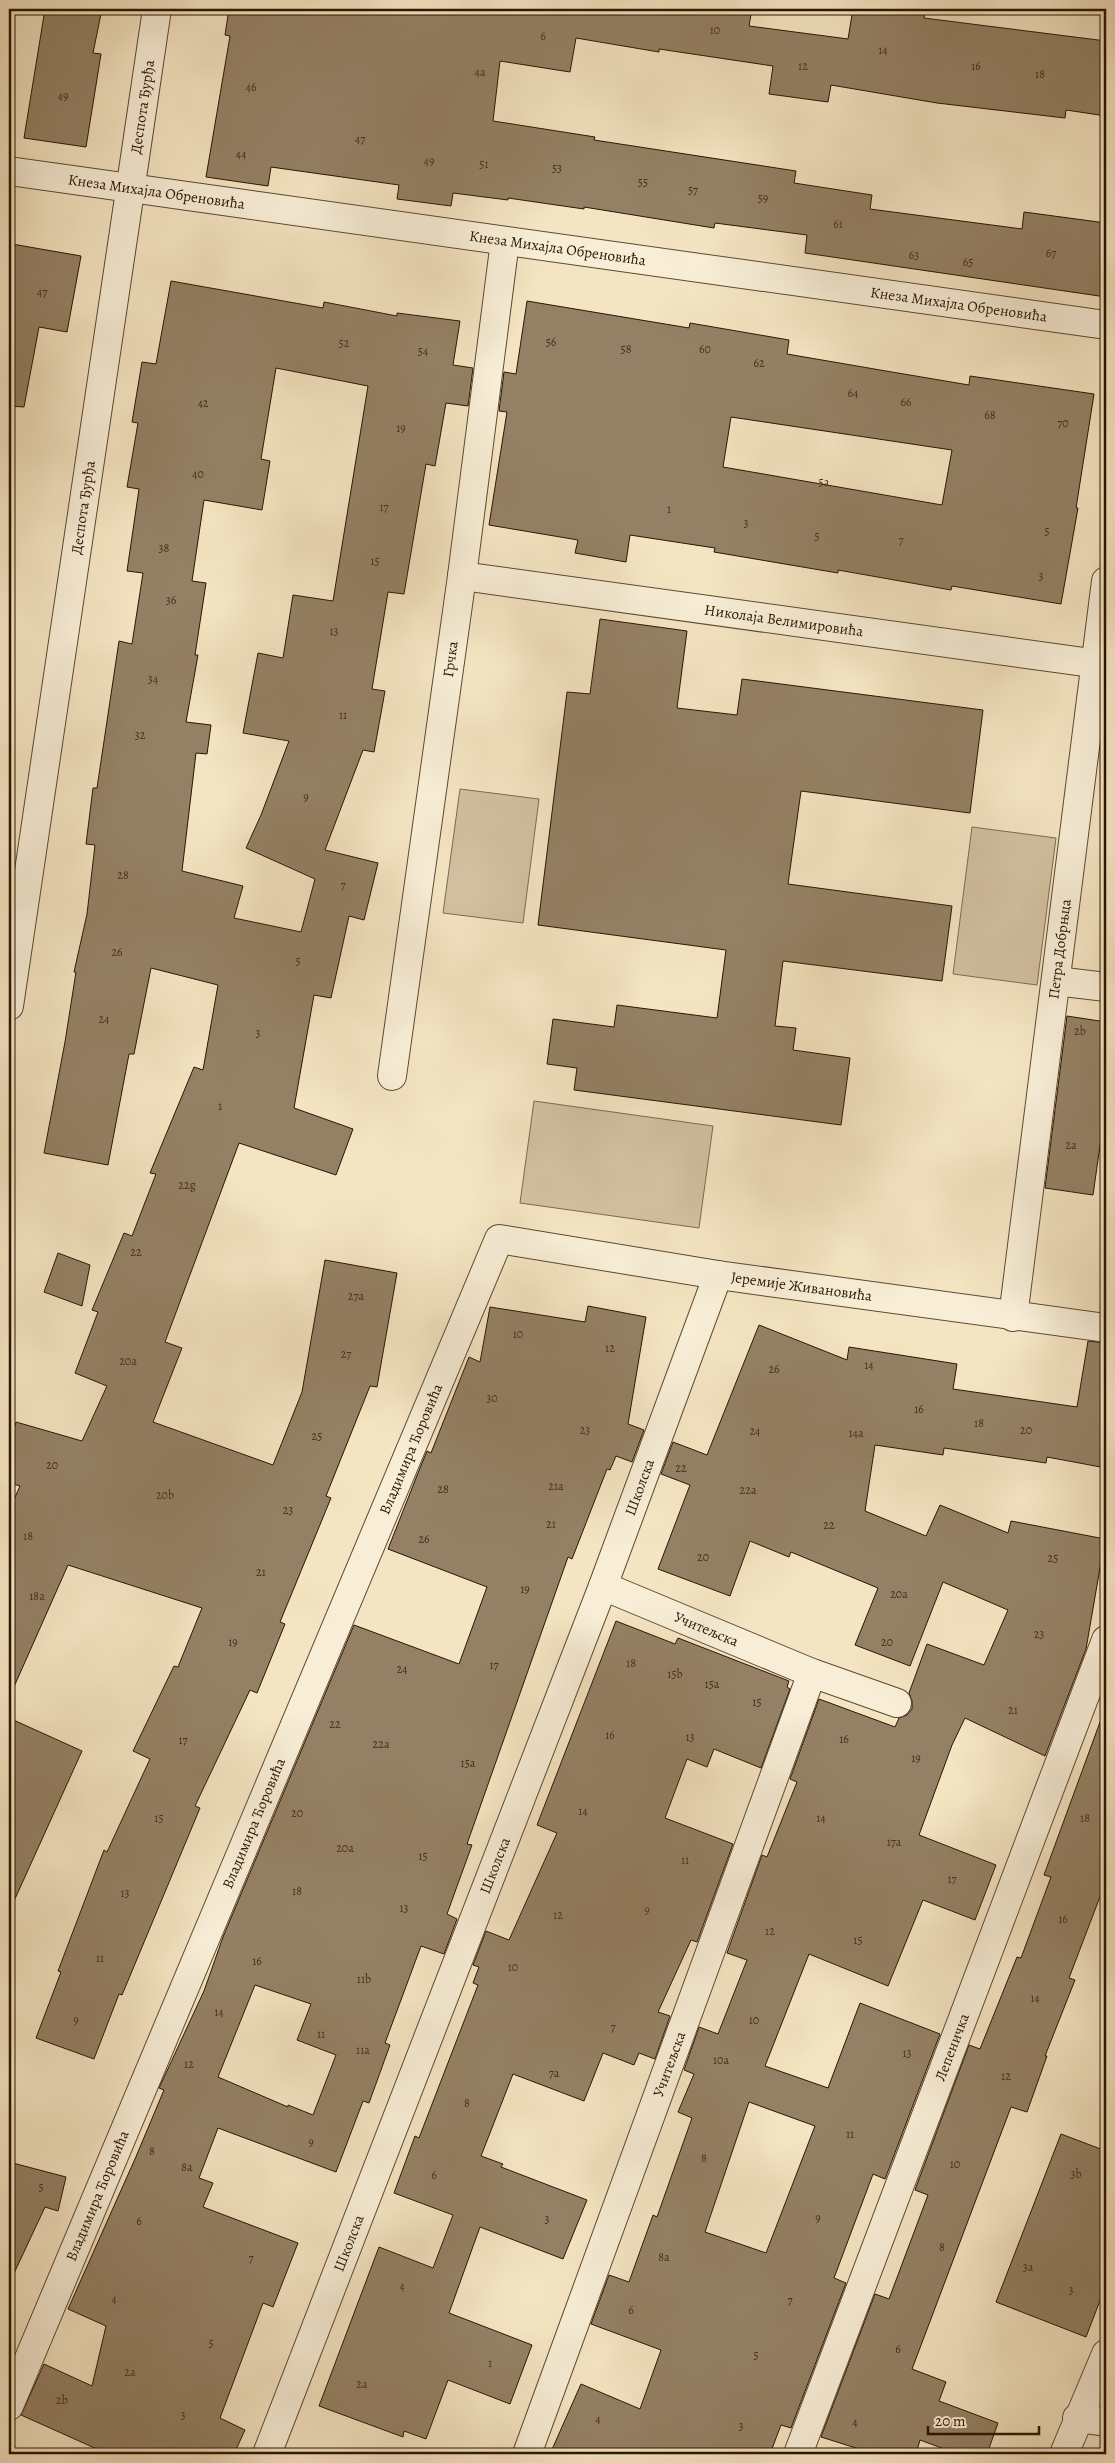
<svg xmlns="http://www.w3.org/2000/svg" width="1115" height="2463" viewBox="0 0 1115 2463" font-family="Alegreya,serif">
<style>
.green{fill:#d2c1a1;stroke:#7f6a50}
.building{fill:#948165;stroke:#2c1400;fill-rule:evenodd}
.lines{fill:none;stroke-linecap:round;stroke-linejoin:round}
.street-casing{stroke:#5e4830;stroke-width:30}
.street{stroke:#f8eed7;stroke-width:28}
.labels{text-anchor:middle;dominant-baseline:central;stroke-width:4;stroke-linejoin:round;paint-order:stroke}
.number-label{font-size:12px;fill:#462f19}
.street-label{font-size:15px;fill:#2c1400;stroke:#f8eed7}
</style>
<rect width="100%" height="100%" fill="#f4e5c2"/>
<filter id="stains"><feTurbulence type="fractalNoise" baseFrequency=".004" numOctaves="4"/><feColorMatrix values="0 0 0 0 .2 0 0 0 0 .09 0 0 0 0 .02 0 0 0 .5 -.17"/></filter>
<radialGradient id="worn" r=".72"><stop offset=".6" stop-color="#630" stop-opacity="0"/><stop offset="1" stop-color="#630" stop-opacity=".3"/></radialGradient>
<g class="green">
<polygon points="460,789 539,799 523,923 443,913"/>
<polygon points="972,827 1056,838 1037,985 953,974"/>
<polygon points="534,1101 713,1126 699,1228 520,1203"/>
</g>
<g class="building">
<polygon points="45,9 102,9 93,53 101,54 86,147 24,138"/>
<polygon points="229,9 752,9 749,26 848,39 853,9 896,9 925,13 924,18 1106,41 1106,116 1066,110 1065,118 937,103 831,85 828,102 769,94 773,66 659,49 659,52 576,38 570,72 500,61 493,121 595,137 594,140 796,171 794,183 872,195 870,209 1022,229 1024,212 1106,223 1106,297 805,253 807,235 715,223 714,228 584,207 584,209 508,198 508,200 453,193 451,206 397,199 399,185 271,167 268,186 206,177 230,36 225,35"/>
<polygon points="12,244 81,256 67,332 39,327 24,407 9,406 9,263"/>
<path d="M 171,281 L 323,308 L 324,302 L 397,316 L 397,313 L 460,321 L 453,365 L 473,368 L 468,406 L 446,403 L 435,466 L 426,464 L 404,594 L 388,592 L 372,689 L 385,691 L 374,752 L 363,750 L 325,850 L 378,863 L 364,920 L 349,916 L 331,998 L 314,995 L 294,1108 L 353,1129 L 336,1175 L 239,1143 L 165,1342 L 182,1348 L 153,1422 L 273,1465 L 302,1392 L 325,1260 L 397,1273 L 377,1387 L 370,1386 L 326,1496 L 331,1498 L 280,1622 L 285,1624 L 257,1693 L 250,1690 L 195,1806 L 200,1808 L 122,1995 L 119,1994 L 94,2059 L 36,2038 L 61,1972 L 58,1971 L 104,1850 L 107,1852 L 150,1759 L 133,1751 L 174,1666 L 178,1667 L 202,1608 L 68,1565 L 9,1698 L 9,1511 L 20,1486 L 9,1483 L 9,1448 L 16,1422 L 82,1441 L 107,1386 L 75,1373 L 98,1312 L 92,1310 L 124,1233 L 132,1236 L 156,1174 L 150,1173 L 194,1067 L 203,1070 L 218,985 L 151,968 L 134,1054 L 129,1054 L 108,1165 L 44,1153 L 65,1042 L 76,972 L 74,972 L 87,914 L 95,845 L 86,844 L 93,788 L 97,788 L 119,641 L 132,644 L 143,573 L 127,571 L 139,489 L 127,487 L 138,423 L 132,422 L 142,362 L 156,364 ZM 276,368 L 368,386 L 333,601 L 293,595 L 283,658 L 258,653 L 243,733 L 289,741 L 261,815 L 246,848 L 315,879 L 301,932 L 234,918 L 243,886 L 182,871 L 196,753 L 207,754 L 211,725 L 186,722 L 198,655 L 195,655 L 206,583 L 192,581 L 204,500 L 262,510 L 270,461 L 261,459 Z"/>
<path d="M 527,301 L 689,328 L 690,323 L 789,340 L 787,354 L 886,371 L 969,385 L 970,376 L 1094,394 L 1076,508 L 1078,508 L 1061,604 L 952,586 L 951,590 L 838,570 L 838,573 L 714,552 L 715,548 L 630,535 L 626,562 L 575,553 L 578,540 L 489,525 L 507,412 L 499,411 L 504,372 L 516,374 ZM 731,417 L 952,450 L 942,505 L 723,467 Z"/>
<polygon points="600,619 687,631 677,708 737,715 742,679 983,710 970,813 801,791 788,884 952,906 942,981 783,961 775,1026 796,1028 793,1050 850,1058 841,1125 574,1090 577,1068 547,1064 553,1019 614,1027 617,1005 717,1018 726,950 538,925 567,692 590,694"/>
<polygon points="1067,1016 1106,1022 1106,1103 1093,1195 1045,1188"/>
<polygon points="58,1253 90,1265 82,1306 44,1292"/>
<path d="M 588,1306 L 646,1317 L 628,1424 L 644,1430 L 632,1462 L 616,1456 L 610,1470 L 607,1469 L 572,1559 L 568,1557 L 467,1844 L 472,1845 L 447,1914 L 457,1919 L 444,1954 L 421,1946 L 385,2043 L 390,2045 L 369,2103 L 363,2101 L 336,2172 L 218,2128 L 199,2178 L 213,2183 L 203,2207 L 298,2243 L 273,2307 L 263,2303 L 220,2418 L 245,2430 L 234,2454 L 108,2454 L 21,2415 L 44,2364 L 92,2386 L 106,2326 L 68,2309 L 135,2159 L 164,2090 L 159,2088 L 204,1991 L 223,1937 L 354,1625 L 459,1664 L 487,1587 L 388,1549 L 420,1468 L 427,1451 L 431,1453 L 469,1357 L 480,1362 L 490,1307 L 585,1322 ZM 255,1985 L 311,2004 L 297,2040 L 336,2055 L 313,2115 L 288,2105 L 288,2107 L 218,2077 Z"/>
<path d="M 759,1325 L 847,1360 L 849,1347 L 957,1364 L 953,1389 L 1077,1407 L 1088,1341 L 1106,1343 L 1106,1468 L 1047,1457 L 1046,1463 L 944,1448 L 943,1455 L 875,1445 L 865,1511 L 926,1536 L 940,1505 L 1008,1533 L 1011,1521 L 1105,1539 L 1086,1649 L 1045,1756 L 965,1718 L 952,1745 L 919,1835 L 996,1865 L 975,1920 L 923,1900 L 888,1986 L 809,1954 L 765,2066 L 828,2088 L 860,2003 L 940,2034 L 885,2179 L 873,2174 L 834,2278 L 846,2283 L 791,2428 L 781,2425 L 770,2454 L 550,2454 L 581,2384 L 640,2409 L 661,2350 L 591,2324 L 609,2275 L 629,2282 L 653,2215 L 657,2217 L 692,2118 L 678,2112 L 694,2074 L 684,2070 L 699,2027 L 718,2034 L 747,1960 L 727,1953 L 762,1855 L 767,1857 L 797,1782 L 790,1779 L 819,1699 L 895,1727 L 899,1718 L 907,1715 L 912,1709 L 912,1701 L 909,1693 L 927,1644 L 984,1665 L 1008,1610 L 943,1582 L 910,1666 L 855,1645 L 878,1588 L 791,1552 L 789,1557 L 750,1541 L 730,1596 L 658,1569 L 690,1485 L 661,1474 L 673,1442 L 707,1455 ZM 749,2102 L 815,2126 L 766,2253 L 705,2232 Z"/>
<polygon points="616,1621 675,1644 678,1638 789,1681 787,1687 790,1689 761,1768 714,1749 707,1767 687,1759 665,1818 733,1844 697,1942 691,1940 658,2012 670,2016 655,2059 639,2053 634,2065 603,2053 584,2101 513,2074 481,2156 503,2164 501,2167 587,2200 563,2259 480,2227 449,2313 532,2345 510,2404 448,2380 426,2439 404,2431 403,2437 319,2406 379,2247 433,2268 453,2215 394,2193 415,2136 419,2138 478,1985 473,1983 479,1967 473,1965 486,1931 509,1940 557,1833 537,1825"/>
<polygon points="1103,1714 1106,1715 1106,1881 1069,1978 1075,1980 1045,2056 1047,2056 1027,2112 1011,2107 912,2369 946,2382 939,2401 998,2423 987,2454 958,2454 920,2440 916,2454 875,2454 821,2437 875,2294 889,2299 928,2195 915,2190 969,2045 980,2049 1017,1957 1021,1958 1051,1877 1044,1875"/>
<polygon points="9,1718 82,1751 9,1912"/>
<polygon points="1061,2134 1106,2151 1106,2285 1086,2337 996,2302"/>
<polygon points="9,2162 66,2177 58,2211 45,2207 9,2284"/>
</g>
<g class="lines">
<defs>
<g id="street">
<path id="s1" d="M 9,171 L 1106,325"/>
<path id="s2" d="M 462,576 L 1106,665"/>
<polyline points="1056,981 1106,987"/>
<path id="s3" d="M 9,1006 L 157,9"/>
<path id="s4" d="M 392,1076 L 462,576 L 505,241"/>
<path id="s5" d="M 1013,1317 L 1106,581"/>
<path id="s6" d="M 603,1586 L 812,1673 L 897,1703"/>
<path id="s7" d="M 9,2406 L 499,1239 L 718,1275 L 1106,1328"/>
<polyline points="1077,2418 1106,2422"/>
<path id="s8" d="M 267,2454 L 603,1586 L 718,1275"/>
<path id="s9" d="M 527,2454 L 812,1673"/>
<path id="s10" d="M 798,2454 L 1106,1640"/>
<polyline points="1064,2454 1106,2354"/>
</g>
</defs>
<use href="#street" class="street-casing"/>
<use href="#street" class="street"/>
</g>
<g class="labels">
<g class="number-label">
<text x="715" y="30">10</text>
<text x="543" y="36">6</text>
<text x="883" y="50">14</text>
<text x="803" y="66">12</text>
<text x="976" y="66">16</text>
<text x="480" y="72">4a</text>
<text x="1040" y="74">18</text>
<text x="251" y="87">46</text>
<text x="63" y="96">49</text>
<text x="360" y="139">47</text>
<text x="241" y="154">44</text>
<text x="429" y="161">49</text>
<text x="484" y="164">51</text>
<text x="557" y="168">53</text>
<text x="643" y="182">55</text>
<text x="693" y="190">57</text>
<text x="763" y="198">59</text>
<text x="838" y="224">61</text>
<text x="1051" y="253">67</text>
<text x="914" y="255">63</text>
<text x="968" y="262">65</text>
<text x="42" y="292">47</text>
<text x="551" y="342">56</text>
<text x="344" y="343">52</text>
<text x="626" y="349">58</text>
<text x="705" y="349">60</text>
<text x="423" y="351">54</text>
<text x="759" y="363">62</text>
<text x="853" y="393">64</text>
<text x="906" y="402">66</text>
<text x="203" y="403">42</text>
<text x="990" y="415">68</text>
<text x="1063" y="423">70</text>
<text x="401" y="428">19</text>
<text x="198" y="474">40</text>
<text x="824" y="482">5a</text>
<text x="384" y="507">17</text>
<text x="669" y="509">1</text>
<text x="746" y="523">3</text>
<text x="1047" y="531">5</text>
<text x="817" y="536">5</text>
<text x="901" y="540">7</text>
<text x="164" y="548">38</text>
<text x="375" y="561">15</text>
<text x="1041" y="576">3</text>
<text x="171" y="600">36</text>
<text x="334" y="631">13</text>
<text x="153" y="679">34</text>
<text x="343" y="715">11</text>
<text x="140" y="735">32</text>
<text x="306" y="797">9</text>
<text x="123" y="875">28</text>
<text x="343" y="885">7</text>
<text x="117" y="952">26</text>
<text x="298" y="961">5</text>
<text x="104" y="1019">24</text>
<text x="1080" y="1031">2b</text>
<text x="258" y="1033">3</text>
<text x="220" y="1106">1</text>
<text x="1071" y="1145">2a</text>
<text x="187" y="1185">22g</text>
<text x="136" y="1252">22</text>
<text x="356" y="1296">27a</text>
<text x="518" y="1334">10</text>
<text x="610" y="1348">12</text>
<text x="346" y="1354">27</text>
<text x="128" y="1361">20a</text>
<text x="869" y="1365">14</text>
<text x="774" y="1369">26</text>
<text x="492" y="1398">30</text>
<text x="919" y="1409">16</text>
<text x="979" y="1423">18</text>
<text x="585" y="1430">23</text>
<text x="1026" y="1430">20</text>
<text x="755" y="1431">24</text>
<text x="856" y="1433">14a</text>
<text x="317" y="1436">25</text>
<text x="52" y="1465">20</text>
<text x="681" y="1468">22</text>
<text x="556" y="1486">21a</text>
<text x="443" y="1489">28</text>
<text x="748" y="1490">22a</text>
<text x="165" y="1495">20b</text>
<text x="288" y="1510">23</text>
<text x="551" y="1524">21</text>
<text x="829" y="1525">22</text>
<text x="28" y="1536">18</text>
<text x="424" y="1539">26</text>
<text x="703" y="1557">20</text>
<text x="1053" y="1558">25</text>
<text x="261" y="1572">21</text>
<text x="525" y="1589">19</text>
<text x="899" y="1594">20a</text>
<text x="37" y="1596">18a</text>
<text x="1039" y="1634">23</text>
<text x="233" y="1642">19</text>
<text x="887" y="1642">20</text>
<text x="631" y="1663">18</text>
<text x="494" y="1665">17</text>
<text x="402" y="1669">24</text>
<text x="675" y="1674">15b</text>
<text x="712" y="1684">15a</text>
<text x="757" y="1702">15</text>
<text x="1013" y="1710">21</text>
<text x="335" y="1724">22</text>
<text x="610" y="1735">16</text>
<text x="690" y="1737">13</text>
<text x="844" y="1739">16</text>
<text x="183" y="1740">17</text>
<text x="381" y="1744">22a</text>
<text x="916" y="1758">19</text>
<text x="468" y="1763">15a</text>
<text x="583" y="1811">14</text>
<text x="297" y="1813">20</text>
<text x="159" y="1818">15</text>
<text x="821" y="1818">14</text>
<text x="1085" y="1818">18</text>
<text x="894" y="1842">17a</text>
<text x="345" y="1848">20a</text>
<text x="423" y="1856">15</text>
<text x="685" y="1860">11</text>
<text x="952" y="1879">17</text>
<text x="297" y="1891">18</text>
<text x="125" y="1893">13</text>
<text x="404" y="1908">13</text>
<text x="647" y="1910">9</text>
<text x="558" y="1915">12</text>
<text x="1063" y="1919">16</text>
<text x="770" y="1931">12</text>
<text x="858" y="1940">15</text>
<text x="100" y="1958">11</text>
<text x="257" y="1961">16</text>
<text x="513" y="1967">10</text>
<text x="364" y="1979">11b</text>
<text x="1035" y="1998">14</text>
<text x="219" y="2012">14</text>
<text x="76" y="2020">9</text>
<text x="754" y="2020">10</text>
<text x="613" y="2027">7</text>
<text x="321" y="2034">11</text>
<text x="363" y="2050">11a</text>
<text x="907" y="2053">13</text>
<text x="721" y="2060">10a</text>
<text x="189" y="2064">12</text>
<text x="554" y="2073">7a</text>
<text x="1006" y="2076">12</text>
<text x="467" y="2103">8</text>
<text x="850" y="2134">11</text>
<text x="311" y="2142">9</text>
<text x="152" y="2151">8</text>
<text x="704" y="2158">8</text>
<text x="955" y="2164">10</text>
<text x="187" y="2167">8a</text>
<text x="1076" y="2174">3b</text>
<text x="434" y="2175">6</text>
<text x="41" y="2187">5</text>
<text x="818" y="2218">9</text>
<text x="547" y="2219">3</text>
<text x="139" y="2221">6</text>
<text x="942" y="2247">8</text>
<text x="664" y="2257">8a</text>
<text x="251" y="2258">7</text>
<text x="1028" y="2267">3a</text>
<text x="402" y="2286">4</text>
<text x="1071" y="2290">3</text>
<text x="114" y="2299">4</text>
<text x="790" y="2300">7</text>
<text x="631" y="2310">6</text>
<text x="211" y="2343">5</text>
<text x="898" y="2349">6</text>
<text x="756" y="2355">5</text>
<text x="490" y="2363">1</text>
<text x="130" y="2372">2a</text>
<text x="362" y="2384">2a</text>
<text x="62" y="2400">2b</text>
<text x="183" y="2415">3</text>
<text x="598" y="2419">4</text>
<text x="855" y="2422">4</text>
<text x="741" y="2426">3</text>
</g>
<g class="street-label">
<text stroke="none"><textPath href="#s3" startOffset="909">Деспота Ђурђа</textPath></text>
<text stroke="none"><textPath href="#s1" startOffset="149">Кнеза Михајла Обреновића</textPath></text>
<text stroke="none"><textPath href="#s1" startOffset="554">Кнеза Михајла Обреновића</textPath></text>
<text stroke="none"><textPath href="#s1" startOffset="959">Кнеза Михајла Обреновића</textPath></text>
<text stroke="none"><textPath href="#s3" startOffset="504">Деспота Ђурђа</textPath></text>
<text stroke="none"><textPath href="#s2" startOffset="325">Николаја Велимировића</textPath></text>
<text stroke="none"><textPath href="#s4" startOffset="421">Грчка</textPath></text>
<text stroke="none"><textPath href="#s5" startOffset="371">Петра Добрњца</textPath></text>
<text stroke="none"><textPath href="#s7" startOffset="1572">Јеремије Живановића</textPath></text>
<text stroke="none"><textPath href="#s7" startOffset="1038">Владимира Ћоровића</textPath></text>
<text stroke="none"><textPath href="#s8" startOffset="1036">Школска</textPath></text>
<text stroke="none"><textPath href="#s6" startOffset="112">Учитељска</textPath></text>
<text stroke="none"><textPath href="#s7" startOffset="632">Владимира Ћоровића</textPath></text>
<text stroke="none"><textPath href="#s8" startOffset="631">Школска</textPath></text>
<text stroke="none"><textPath href="#s10" startOffset="435">Лепеничка</textPath></text>
<text stroke="none"><textPath href="#s9" startOffset="415">Учитељска</textPath></text>
<text stroke="none"><textPath href="#s7" startOffset="228">Владимира Ћоровића</textPath></text>
<text stroke="none"><textPath href="#s8" startOffset="226">Школска</textPath></text>
</g>
</g>
<rect width="1115" height="2463" fill="none" stroke="#f4e5c2" stroke-width="30"/>
<rect x="10" y="10" width="1095" height="2443" fill="none" stroke="#2c1400" stroke-width="2.5"/>
<rect x="15" y="15" width="1085" height="2433" fill="none" stroke="#2c1400"/>
<path d="M928 2426v8h111v-8" fill="none" stroke="#2c1400" stroke-width="2.5"/>
<text x="935" y="2426" font-size="15" fill="#2c1400" stroke="#f8eed7" stroke-width="4" paint-order="stroke">20 m</text>
<rect width="100%" height="100%" filter="url(#stains)"/>
<rect width="100%" height="100%" fill="url(#worn)"/>
</svg>
